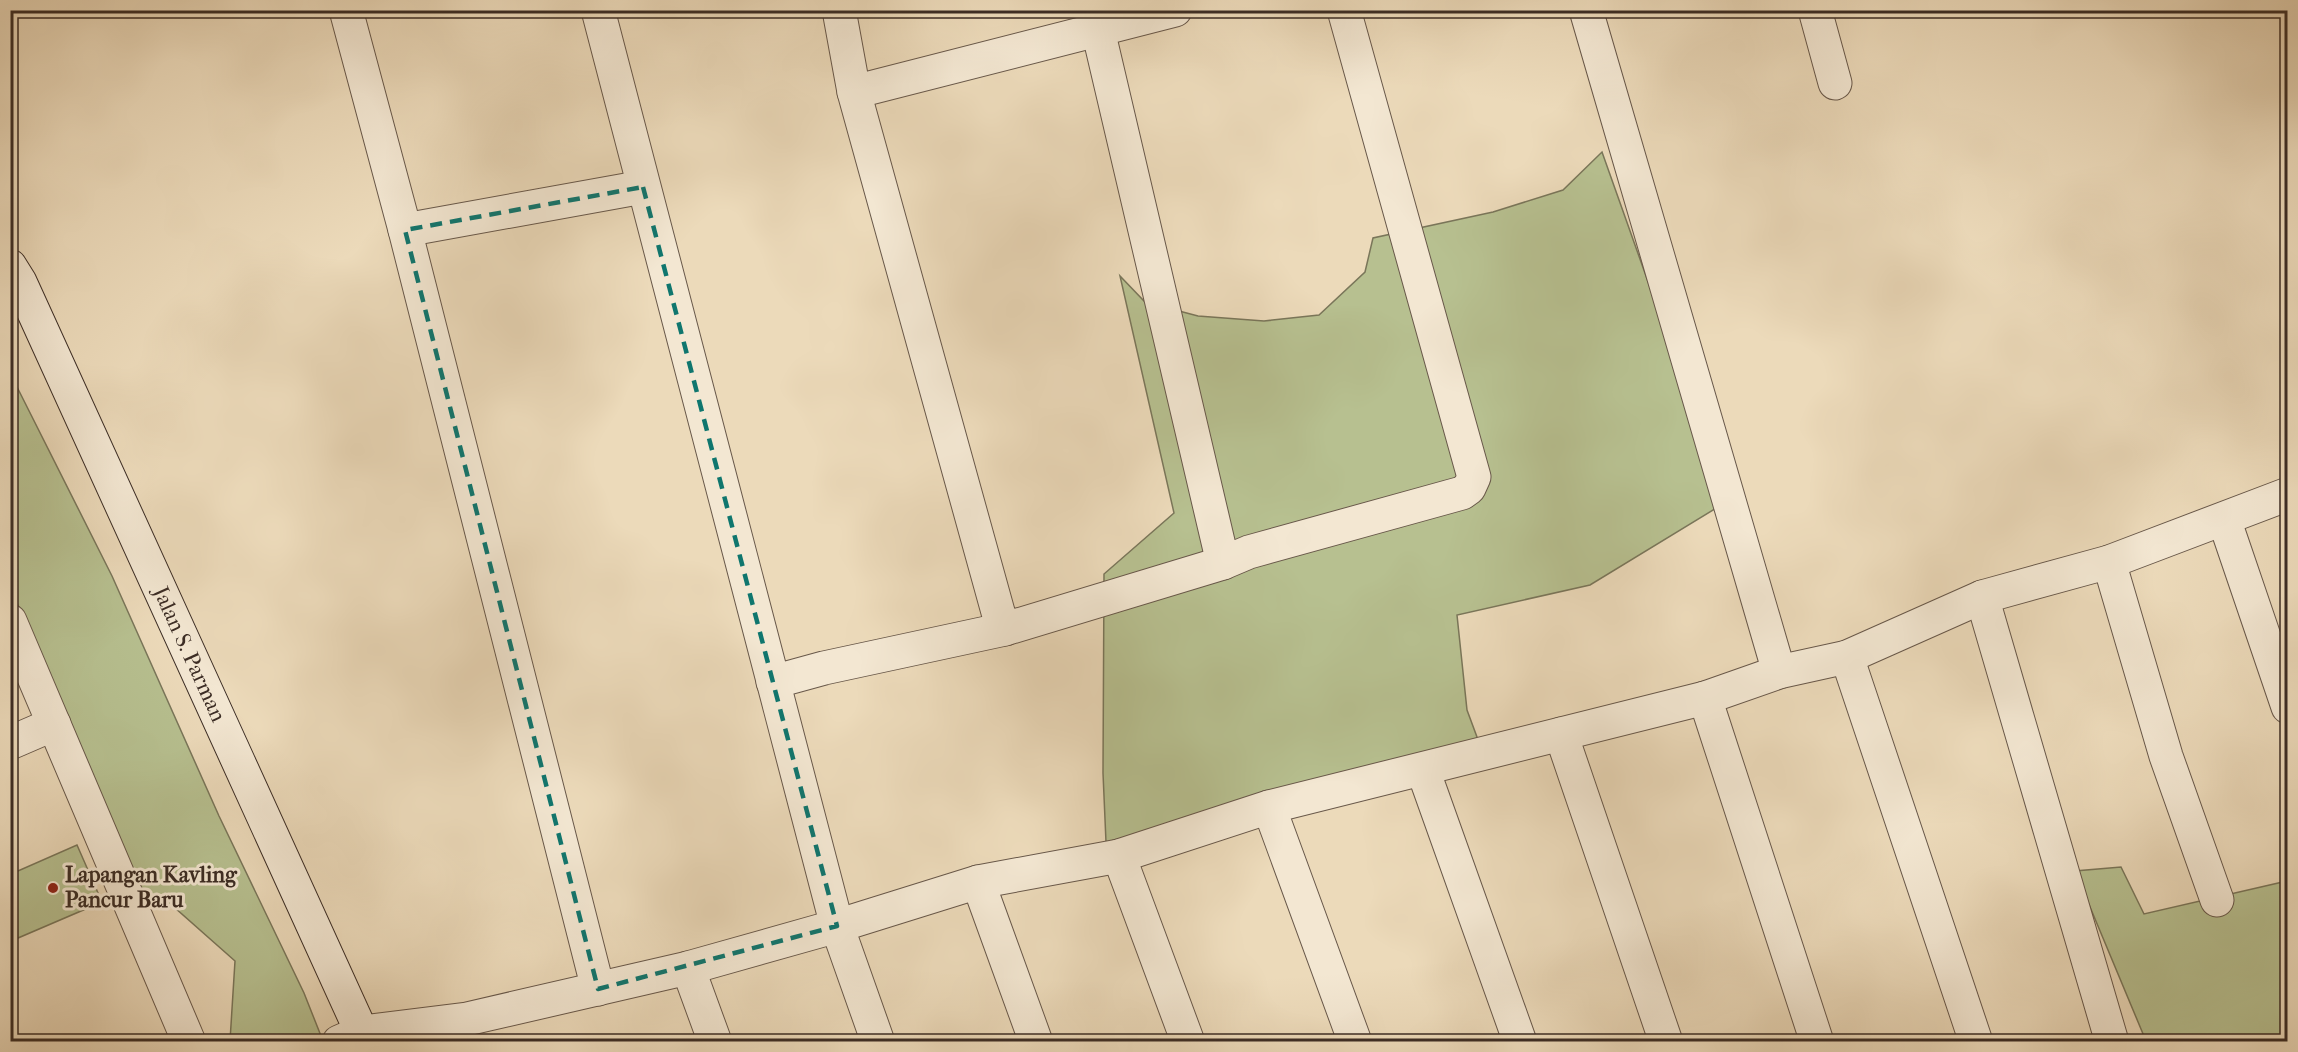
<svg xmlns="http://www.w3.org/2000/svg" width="2298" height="1052" viewBox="0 0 2298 1052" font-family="'IM FELL French Canon',serif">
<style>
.green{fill:#b7c090;stroke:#7a765a;stroke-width:1.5}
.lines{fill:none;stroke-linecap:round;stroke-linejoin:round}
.street-casing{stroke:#68584a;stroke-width:35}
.secondary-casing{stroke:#3c2d25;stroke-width:35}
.street{stroke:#f3e7d2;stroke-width:33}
.secondary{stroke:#f3e7d2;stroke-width:33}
.marked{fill:none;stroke:#0f766e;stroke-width:4.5;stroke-dasharray:12 8;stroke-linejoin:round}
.poi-dot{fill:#8f2418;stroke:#f3e7d2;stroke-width:2}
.labels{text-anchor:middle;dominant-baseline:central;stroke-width:6;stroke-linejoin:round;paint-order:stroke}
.street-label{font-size:22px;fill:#3c2d25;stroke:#f3e7d2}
.poi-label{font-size:22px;font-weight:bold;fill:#3c2d25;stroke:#f3e7d2;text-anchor:start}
</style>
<rect width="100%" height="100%" fill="#ecdaba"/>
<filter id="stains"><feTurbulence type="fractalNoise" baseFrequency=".00333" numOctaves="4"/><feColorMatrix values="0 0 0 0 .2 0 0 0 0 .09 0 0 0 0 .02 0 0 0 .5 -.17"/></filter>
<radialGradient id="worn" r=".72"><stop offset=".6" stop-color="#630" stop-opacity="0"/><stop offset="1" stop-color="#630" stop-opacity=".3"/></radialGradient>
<g class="green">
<polygon points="1602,152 1679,369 1718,507 1590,585 1457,615 1467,710 1487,764 1107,865 1103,773 1104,574 1174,513 1120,276 1145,302 1198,316 1264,321 1319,315 1365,272 1373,238 1493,212 1563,190"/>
<polygon points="10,373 112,576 219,816 304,993 323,1041 230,1041 235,961 175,908 128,898 72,765 11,585"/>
<polygon points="77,845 102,902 11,941 11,874"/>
<polygon points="2121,867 2144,914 2287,881 2287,1041 2146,1041 2075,871"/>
</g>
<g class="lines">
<defs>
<g id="street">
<polyline points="346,10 405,230 598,989"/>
<polyline points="598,10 837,926 878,1042"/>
<polyline points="1586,10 1779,672"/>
<polyline points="1815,10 1835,83"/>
<polyline points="1098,30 1223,563 1249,552 1462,493 1469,488 1474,477 1344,10"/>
<polyline points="854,92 1175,10"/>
<polyline points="405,230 643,187"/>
<polyline points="2224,519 2288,707"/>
<polyline points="2109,562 2166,756 2217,900"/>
<polyline points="1982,597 2112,1042"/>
<polyline points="10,621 189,1042"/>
<polyline points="1005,629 1223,563"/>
<polyline points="1847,657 1976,1042"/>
<polyline points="773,682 824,668 1005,629 998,612 854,92 839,10"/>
<polyline points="1705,698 1817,1042"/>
<polyline points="1561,734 1666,1042"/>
<polyline points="10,743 54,724"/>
<polyline points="1423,770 1520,1042"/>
<polyline points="1269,807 1355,1042"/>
<polyline points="1119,856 1188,1042"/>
<polyline points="978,882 1036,1042"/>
<polyline points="688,968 715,1042"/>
<polyline points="339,1042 362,1032 467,1019 688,968 837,926 978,882 1119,856 1269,807 1705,698 1779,672 1847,657 1982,597 2109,562 2288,494"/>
</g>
<g id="secondary">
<path id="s1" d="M 10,266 L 20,282 L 366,1042"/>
</g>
</defs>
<use href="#street" class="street-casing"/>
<use href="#secondary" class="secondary-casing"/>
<use href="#street" class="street"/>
<use href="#secondary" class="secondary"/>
</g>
<path class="marked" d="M 643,187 L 837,926 L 598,989 L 405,230 Z"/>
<circle class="poi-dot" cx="53" cy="888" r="6"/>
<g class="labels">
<g class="street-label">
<text stroke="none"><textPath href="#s1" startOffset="428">Jalan S. Parman</textPath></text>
</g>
<g class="poi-label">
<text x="65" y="875">Lapangan Kavling<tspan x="65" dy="25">Pancur Baru</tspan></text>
</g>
</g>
<rect width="2298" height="1052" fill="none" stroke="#ecdaba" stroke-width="36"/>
<rect x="12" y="12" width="2274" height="1028" fill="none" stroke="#3c2d25" stroke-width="3"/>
<rect x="18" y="18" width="2262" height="1016" fill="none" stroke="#3c2d25" stroke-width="1.5"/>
<rect width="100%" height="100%" filter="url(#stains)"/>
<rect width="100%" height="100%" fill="url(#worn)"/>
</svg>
